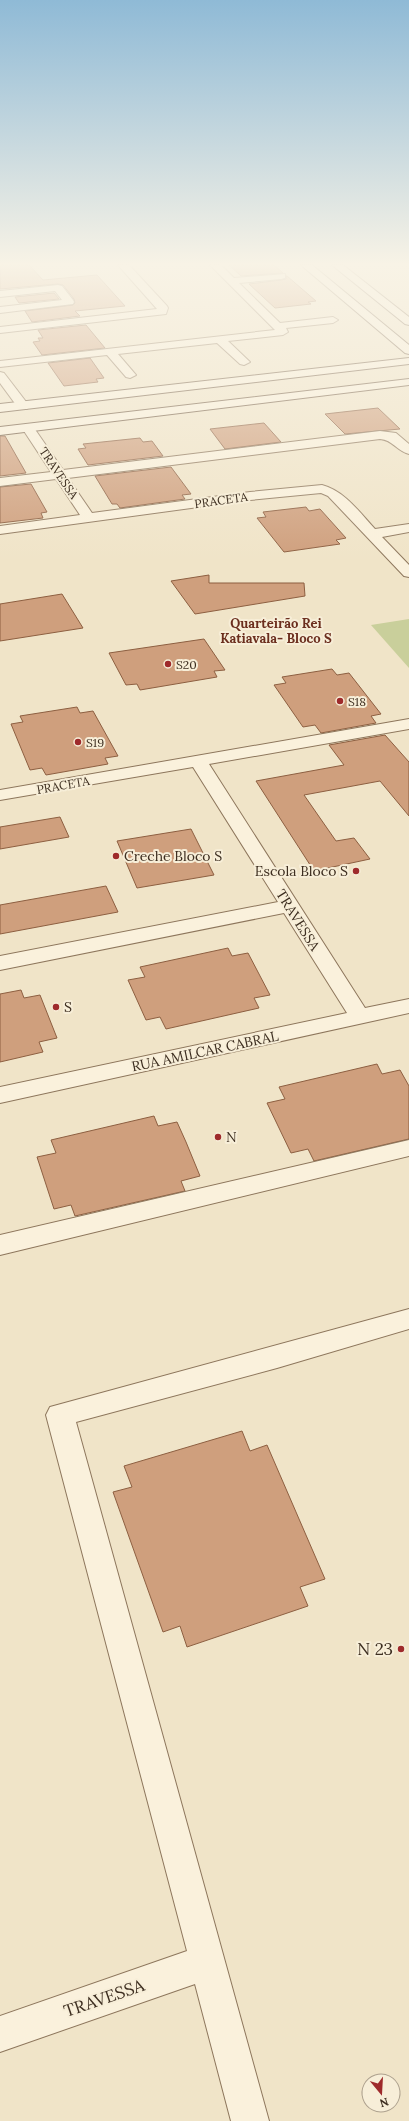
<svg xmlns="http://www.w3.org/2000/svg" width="409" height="2121" viewBox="0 0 409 2121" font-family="Lora,serif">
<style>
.green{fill:#c9cf9b}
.building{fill:#cf9f7d;stroke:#8d5f41}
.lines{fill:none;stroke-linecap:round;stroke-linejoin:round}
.street-casing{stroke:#8d765c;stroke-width:2}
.secondary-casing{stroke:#6f573f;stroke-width:2}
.street{fill:#faf1dc;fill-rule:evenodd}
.secondary{fill:#faf1dc;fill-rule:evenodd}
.poi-dot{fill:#9e2a2b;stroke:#f7eed8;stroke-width:1.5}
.labels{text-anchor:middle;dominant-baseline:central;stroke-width:4;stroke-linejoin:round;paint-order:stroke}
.far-street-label{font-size:12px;fill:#3d2e20;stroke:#f7eed8}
.far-poi-label{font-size:12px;fill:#3d2e20;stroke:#f7eed8;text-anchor:start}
.far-neighbourhood-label{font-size:13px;font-weight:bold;fill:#6b2e1e;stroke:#f7eed8}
.poi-label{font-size:14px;fill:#3d2e20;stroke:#f7eed8;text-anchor:start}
.street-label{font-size:14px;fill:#3d2e20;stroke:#f7eed8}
.near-poi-label{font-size:17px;fill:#3d2e20;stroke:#f7eed8;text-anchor:end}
.near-street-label{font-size:17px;fill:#3d2e20;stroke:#f7eed8}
</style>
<rect width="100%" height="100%" fill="#f0e4c8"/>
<polygon class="green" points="409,619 409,668 371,625"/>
<g class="building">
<polygon points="0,265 29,265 43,280 97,275 125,306 75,311 80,316 32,322 25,311 73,305 75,303 74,299 63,285 58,284 0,289"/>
<polygon points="229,265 274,265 283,273 241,276"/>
<polygon points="286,276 287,276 316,301 308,302 311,304 275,308 249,284 281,280 286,279"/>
<polygon points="54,293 59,299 19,303 15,297"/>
<polygon points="86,325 105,348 42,355 33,342 40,341 38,338 43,338 38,330"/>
<polygon points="90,358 104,378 96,379 98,382 64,386 48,363"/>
<polygon points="378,408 400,429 345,434 325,414"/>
<polygon points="264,423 281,442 225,449 210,429"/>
<polygon points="0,436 5,436 26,473 0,476"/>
<polygon points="140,438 143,442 152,441 163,456 88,465 78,449 86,448 83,444"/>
<polygon points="171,467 191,494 182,495 185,499 120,508 117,504 112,504 95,476"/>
<polygon points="31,484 47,512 41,513 43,518 0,523 0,487"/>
<polygon points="306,507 309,511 320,509 346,538 336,540 340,544 284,552 257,518 266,517 263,512"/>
<polygon points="209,575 209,583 304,583 305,596 195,614 171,581"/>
<polygon points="62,594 83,628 0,641 0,604"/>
<polygon points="204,639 225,670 214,671 217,677 140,690 137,684 126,685 109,653"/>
<polygon points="332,669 337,675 349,673 381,714 371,716 376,723 321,733 315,725 303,727 274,685 286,683 282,677"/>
<polygon points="77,707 80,713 93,711 118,756 105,758 108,764 46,775 42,768 30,770 11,724 23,722 20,716"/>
<polygon points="385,735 409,762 409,816 380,781 304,795 336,841 354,838 370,859 314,871 256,781 344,765 329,745"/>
<polygon points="60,817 69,837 0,849 0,827"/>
<polygon points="191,829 214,875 137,888 117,841"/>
<polygon points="106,886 118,912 0,934 0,905"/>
<polygon points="228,948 232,956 248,953 270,995 254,998 259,1008 166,1029 160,1017 146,1020 128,980 145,977 140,967"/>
<polygon points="21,990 24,998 40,995 57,1038 39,1042 43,1052 0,1062 0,994"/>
<polygon points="377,1064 382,1074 400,1070 409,1086 409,1139 314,1161 308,1149 291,1153 267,1103 285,1099 279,1087"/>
<polygon points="154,1116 158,1126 177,1122 186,1142 200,1176 181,1181 185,1191 75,1216 71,1205 54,1209 37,1157 56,1153 51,1140"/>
<polygon points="242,1431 250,1451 267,1445 325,1579 300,1587 308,1606 187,1647 180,1626 163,1632 113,1492 132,1487 124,1466"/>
</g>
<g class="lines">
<defs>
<g id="street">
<polygon points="118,265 129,265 167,306 168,308 166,314 0,333 0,327 157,309"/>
<polygon points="210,265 221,265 234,278 285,274 285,278 281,279 239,283 280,323 333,317 338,320 333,323 286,328 288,332 283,335 228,341 250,362 244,365 240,364 217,343 118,354 136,375 130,378 126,377 107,355 0,367 0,361 275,330"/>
<polygon points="58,285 62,286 73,300 74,302 73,304 0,313 0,307 62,300 55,291 0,297 0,291"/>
<polygon points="0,372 4,373 27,403 29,406 27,409 19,409 0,383"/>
<path d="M 28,424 L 32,425 L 63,470 L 380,431 L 396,433 L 409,444 L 409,454 C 397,451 393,440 380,439 L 68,478 L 92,513 L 250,492 L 322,485 C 345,491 360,513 375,529 L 409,524 L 409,532 L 382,537 L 409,565 L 409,577 L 404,576 L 328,496 L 321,493 L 250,500 L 0,534 L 0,526 L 80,515 L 56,479 L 0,486 L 0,478 L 51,472 L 22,428 Z"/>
<polygon points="409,719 409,729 209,764 365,1008 409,999 409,1013 0,1103 0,1087 347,1013 284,913 0,970 0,956 278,902 193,767 0,800 0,790"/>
<polygon points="409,1140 409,1156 0,1255 0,1235"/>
<polygon points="409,1309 409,1329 277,1368 76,1422 269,2121 231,2121 195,1984 0,2052 0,2016 187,1951 46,1415 50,1407"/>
</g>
<g id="secondary">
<polygon points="301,265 312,265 409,345 409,354 405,353"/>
<polygon points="332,265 343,265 409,317 409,325 405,324"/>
<polygon points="409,358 409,364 0,412 0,404"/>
<polygon points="409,379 409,385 0,435 0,427"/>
</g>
</defs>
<use href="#street" class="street-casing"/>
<use href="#secondary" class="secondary-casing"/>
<use href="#street" class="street"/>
<use href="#secondary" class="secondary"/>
</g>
<linearGradient id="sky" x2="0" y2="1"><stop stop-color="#8fbad6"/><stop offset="0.47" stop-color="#f8f3e6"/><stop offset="1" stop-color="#f8f3e6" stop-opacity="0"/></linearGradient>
<rect width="409" height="562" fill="url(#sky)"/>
<g class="poi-dot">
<circle cx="168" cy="664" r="4"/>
<circle cx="340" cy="701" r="4"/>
<circle cx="78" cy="742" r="4"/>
<circle cx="116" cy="856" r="4"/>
<circle cx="356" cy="871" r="4"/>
<circle cx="56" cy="1007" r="4"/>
<circle cx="218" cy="1137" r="4"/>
<circle cx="401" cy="1649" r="4"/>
</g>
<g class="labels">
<g class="far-street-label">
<text transform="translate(59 473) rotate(56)">TRAVESSA</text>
<text transform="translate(221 500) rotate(-8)">PRACETA</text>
<text transform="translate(63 785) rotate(-10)">PRACETA</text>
</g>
<g class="far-poi-label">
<text x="176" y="664">S20</text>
<text x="348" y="701">S18</text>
<text x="86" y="742">S19</text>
</g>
<g class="far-neighbourhood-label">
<text x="276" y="623">Quarteirão Rei<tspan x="276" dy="15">Katiavala- Bloco S</tspan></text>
</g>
<g class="poi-label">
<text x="124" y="856">Creche Bloco S</text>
<text x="348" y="871" text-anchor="end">Escola Bloco S</text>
<text x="64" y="1007">S</text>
<text x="226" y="1137">N</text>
</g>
<g class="street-label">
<text transform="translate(298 920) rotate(58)">TRAVESSA</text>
<text transform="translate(205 1051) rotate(-12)">RUA AMILCAR CABRAL</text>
</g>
<g class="near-poi-label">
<text x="393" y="1649">N 23</text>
</g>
<g class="near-street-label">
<text transform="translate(104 1998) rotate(-19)">TRAVESSA</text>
</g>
</g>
<g transform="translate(381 2093) rotate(162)"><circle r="19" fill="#f7eed8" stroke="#ada18e"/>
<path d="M0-3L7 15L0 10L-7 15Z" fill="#9e2a2b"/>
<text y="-6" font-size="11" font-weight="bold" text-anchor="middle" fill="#3d2e20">N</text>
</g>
</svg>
